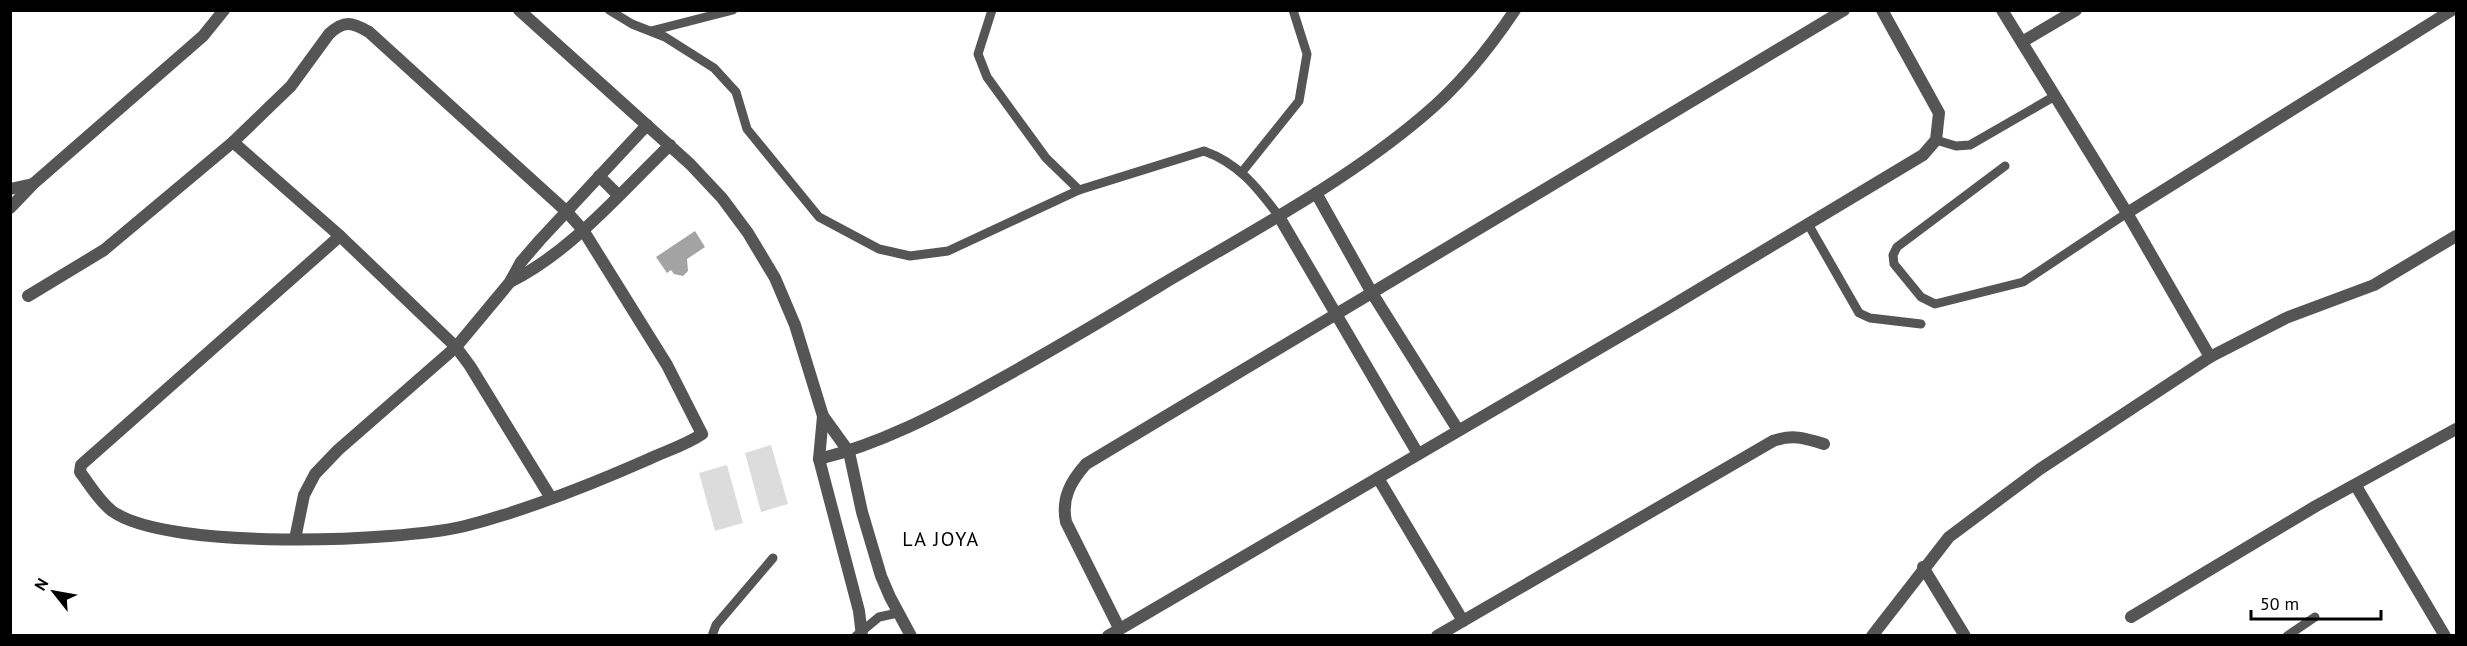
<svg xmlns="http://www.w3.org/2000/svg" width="2467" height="646" viewBox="0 0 2467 646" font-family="'PT Sans',sans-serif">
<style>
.green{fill:#dcdcdc}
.water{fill:#a3a3a3}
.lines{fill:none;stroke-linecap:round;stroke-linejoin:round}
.service{stroke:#555;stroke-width:9}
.minor{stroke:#555;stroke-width:12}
.labels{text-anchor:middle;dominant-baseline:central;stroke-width:4.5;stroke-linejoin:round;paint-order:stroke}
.neighbourhood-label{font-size:20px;letter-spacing:1.5px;fill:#000;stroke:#fff}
</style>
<rect width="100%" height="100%" fill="#fff"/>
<g class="green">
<polygon points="771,445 788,504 761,512 745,453"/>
<polygon points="727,465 743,523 715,531 699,473"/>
</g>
<polygon class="water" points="695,231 705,247 687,259 688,271 683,276 674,274 671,270 667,273 656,257"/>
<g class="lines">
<g class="service">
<path d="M 609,10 L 632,24 L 665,37 L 714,68 L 736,92 L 747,129 L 819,217 L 879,249 L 910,256 L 948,251 L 1079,190 L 1204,151 C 1238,163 1257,187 1278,215"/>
<polyline points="992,10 978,54 987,77 1046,158 1079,190"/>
<polyline points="651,31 733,10"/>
<polyline points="1936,140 1956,146 1970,145 2055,96"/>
<polyline points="2005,166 1897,247 1893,255 1894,264 1921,297 1935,304 2023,282 2127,213"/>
<polyline points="1242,172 1299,101 1307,54 1293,10"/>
<polyline points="1808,224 1859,313 1870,318 1921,324"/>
<polyline points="712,636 716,625 773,558"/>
<polyline points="856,636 879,617 898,613"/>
<polyline points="2287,636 2315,617"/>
</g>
<g class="minor">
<polyline points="519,10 690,164 722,198 748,233 775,278 795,325 823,416 849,452 862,512 881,576 890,597 911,636"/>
<polyline points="2002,10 2127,213 2210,357"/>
<polyline points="2022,42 2076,10"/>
<polyline points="233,142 340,236 456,347 470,366 551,498"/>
<polyline points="599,176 618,195"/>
<polyline points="10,189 33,184"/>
<polyline points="1316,193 1372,293 1458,430"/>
<polyline points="10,208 33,184 203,36 224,10"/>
<polyline points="2127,213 2452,10"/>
<polyline points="1278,215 1418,454"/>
<path d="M 510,282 C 572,251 620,193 670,145"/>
<path d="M 28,296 L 104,250 L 233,142 L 291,86 L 329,34 C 344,20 352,22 369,32 L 566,211 L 583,230 L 667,365 L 702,434 C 686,445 666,451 649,459 C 590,485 528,510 465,526 C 398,542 167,551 112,511 C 99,501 90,485 80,472 L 81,465 L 340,236"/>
<polyline points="823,416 819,459 859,611 862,636"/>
<path d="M 819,459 C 880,444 938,414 993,383 C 1049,352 1105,319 1161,285 C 1250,232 1344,183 1423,116 C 1459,86 1489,49 1515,10"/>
<polyline points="1378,478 1463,621"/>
<polyline points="2356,486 2445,636"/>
<polyline points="295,539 304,495 315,474 338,450 456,347 510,282 521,262 540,240 647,125"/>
<polyline points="1923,567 1965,636"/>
<polyline points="2131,617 2316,506 2456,429"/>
<path d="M 1119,628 L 1066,522 C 1061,498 1071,481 1086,464 L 1844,10"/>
<polyline points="1108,636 1663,311 1923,155 1936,140 1939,113 1882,10"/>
<path d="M 1437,636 L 1773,441 C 1792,434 1805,438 1824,444"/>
<polyline points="1872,636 1949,537 2040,469 2210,357 2286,318 2374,285 2456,236"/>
</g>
</g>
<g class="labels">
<g class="neighbourhood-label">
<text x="941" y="539">LA JOYA</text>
</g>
</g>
<rect width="2467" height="646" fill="none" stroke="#000000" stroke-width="24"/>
<g transform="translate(54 592) rotate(301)" stroke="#ffffff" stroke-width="4.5" paint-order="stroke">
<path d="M0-4.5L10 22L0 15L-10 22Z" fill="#000000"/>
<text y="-9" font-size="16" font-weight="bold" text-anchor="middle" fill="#000000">N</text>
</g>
<path d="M2251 610v9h130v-9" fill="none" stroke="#000000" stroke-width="3"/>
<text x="2260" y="610" font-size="18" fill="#000000" stroke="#ffffff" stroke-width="4.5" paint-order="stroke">50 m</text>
</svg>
